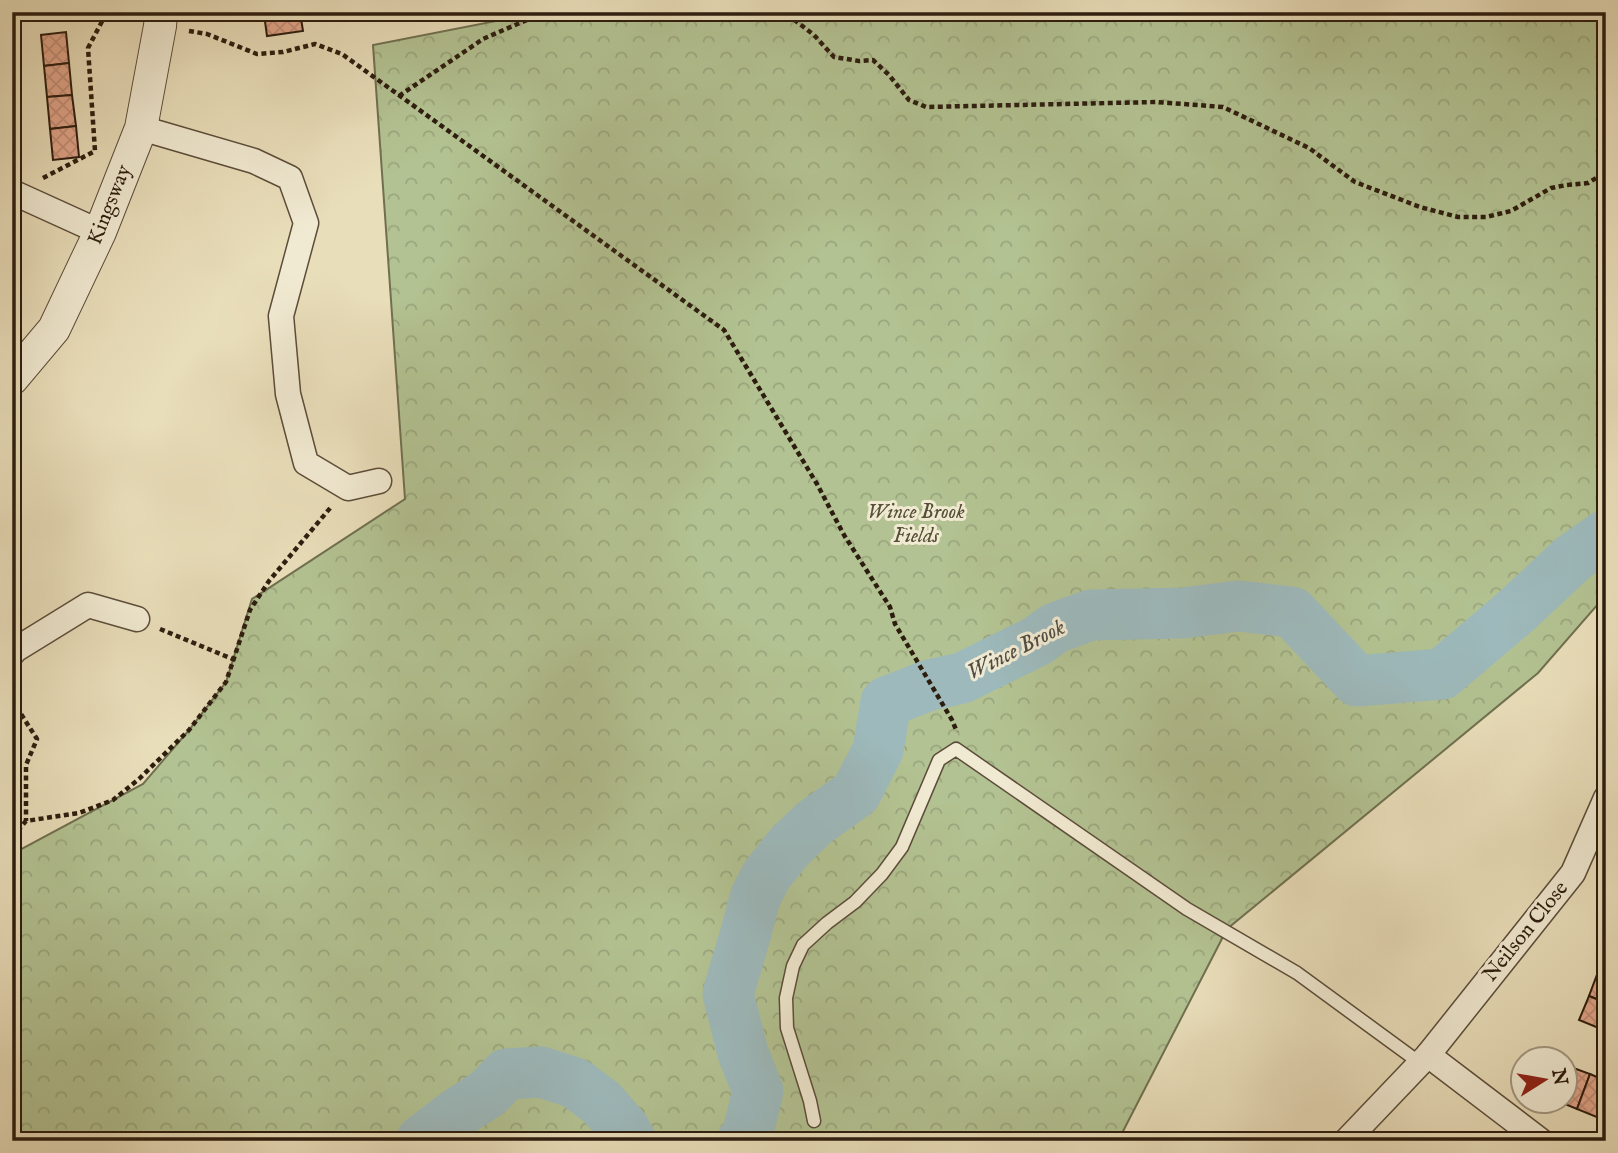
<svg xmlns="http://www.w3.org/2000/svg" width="1618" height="1153" viewBox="0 0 1618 1153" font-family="'IM FELL English',serif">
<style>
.park{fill:url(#park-crowns);stroke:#707050;stroke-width:2}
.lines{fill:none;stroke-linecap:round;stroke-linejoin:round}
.river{stroke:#9db9bb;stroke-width:51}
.building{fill:url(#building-cross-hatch);stroke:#2d1d0f;stroke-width:2}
.service-casing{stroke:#5c4d3a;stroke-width:15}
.minor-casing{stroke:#5c4d3a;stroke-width:27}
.tertiary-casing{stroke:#5c4d3a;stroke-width:34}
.path{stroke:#2d1d0f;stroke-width:4.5;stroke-dasharray:5 3.5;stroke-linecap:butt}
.service{stroke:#f1ead2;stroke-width:12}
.minor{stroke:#f1ead2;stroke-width:24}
.tertiary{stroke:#f1ead2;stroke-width:32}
.labels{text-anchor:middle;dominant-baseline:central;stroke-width:6;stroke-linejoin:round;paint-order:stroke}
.street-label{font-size:21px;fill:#2d1d0f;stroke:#f1ead2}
.park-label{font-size:21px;font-style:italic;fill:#554f36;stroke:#f1ead2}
.water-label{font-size:23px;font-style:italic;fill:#4f4c43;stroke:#f1ead2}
</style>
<defs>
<pattern id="park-crowns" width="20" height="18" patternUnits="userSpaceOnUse" patternTransform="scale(1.75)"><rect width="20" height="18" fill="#b3c292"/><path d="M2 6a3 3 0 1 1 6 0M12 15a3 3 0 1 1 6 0" fill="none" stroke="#9aa67d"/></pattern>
<pattern id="building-cross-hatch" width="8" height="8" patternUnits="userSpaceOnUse" patternTransform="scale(1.75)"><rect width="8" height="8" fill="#e2a68a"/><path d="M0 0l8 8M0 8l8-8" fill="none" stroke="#c28e76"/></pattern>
</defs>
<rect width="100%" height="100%" fill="#e9deba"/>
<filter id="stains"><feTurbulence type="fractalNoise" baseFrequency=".00286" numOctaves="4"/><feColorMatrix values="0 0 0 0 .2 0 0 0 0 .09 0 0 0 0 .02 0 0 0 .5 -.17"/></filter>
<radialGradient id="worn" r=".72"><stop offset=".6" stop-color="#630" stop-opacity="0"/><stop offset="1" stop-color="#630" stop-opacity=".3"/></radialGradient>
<polygon class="park" points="542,12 1606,12 1606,595 1538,673 1227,929 1118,1141 12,1141 12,854 143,784 189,730 226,682 252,599 405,499 373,45"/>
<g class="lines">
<g class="river">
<polyline points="421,1141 456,1114 488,1093 506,1074 541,1072 575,1083 602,1103 625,1130 631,1141"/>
<polyline points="742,1141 747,1136 758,1091 743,1053 728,994 747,929 755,898 766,876 789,847 814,823 856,793 878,750 886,702 930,685 962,678 1037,641 1055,628 1091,615 1183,613 1238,606 1292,612 1357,681 1442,674 1514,613 1573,558 1606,535"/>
</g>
</g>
<g class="building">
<polygon points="272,12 300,12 303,31 267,36 264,14"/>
<polygon points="66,32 69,63 44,66 41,35"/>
<polygon points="69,63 72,95 47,97 44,66"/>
<polygon points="72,95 76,126 50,129 47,97"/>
<polygon points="76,126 79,157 53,160 50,129"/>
<polygon points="1606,952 1606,975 1598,972"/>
<polygon points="1598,972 1606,975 1606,1003 1589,996"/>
<polygon points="1589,996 1606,1003 1606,1031 1579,1020"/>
<polygon points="1568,1066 1590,1074 1577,1109 1555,1100 1566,1100 1566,1072"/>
<polygon points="1590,1074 1606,1081 1606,1099 1599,1118 1577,1109"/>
</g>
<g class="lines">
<defs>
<polyline id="service" points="814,1121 810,1101 787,1028 786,998 793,966 803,945 827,923 855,902 882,874 902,847 939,760 956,749 1187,909 1297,973 1420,1063"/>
<g id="minor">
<polyline points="141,128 254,161 290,178 306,223 281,316 288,394 306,463 348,488 379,481"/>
<polyline points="12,192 100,232"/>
<polyline points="12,654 15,650 88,605 137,619"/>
<polyline points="1428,1055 1541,1141"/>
<polyline points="1346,1141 1428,1055 1573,873 1606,798"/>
</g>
<polyline id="tertiary" points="12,379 54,329 100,232 141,128 160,26 161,12"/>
</defs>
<use href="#service" class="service-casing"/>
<use href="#minor" class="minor-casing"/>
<use href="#tertiary" class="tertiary-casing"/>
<g class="path">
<polyline points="779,12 788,15 814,35 834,57 859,61 873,60 889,75 909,100 926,107 1156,102 1223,107 1309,148 1355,182 1420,207 1458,217 1486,217 1511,211 1551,188 1567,185 1588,183 1606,172"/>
<polyline points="189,31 207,34 257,54 283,52 315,44 342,54 724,330 817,484 844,535 890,607 895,624 952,720 957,732"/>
<polyline points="399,96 483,39 545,12"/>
<polyline points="43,178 95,151 88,48 107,12"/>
<polyline points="160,629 235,660"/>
<polyline points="12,700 37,739 26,765 26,821"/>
<polyline points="12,837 26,821 79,813 113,800 139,779 189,730 226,682 250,610 269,581 331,507"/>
<polyline points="12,1137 16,1141"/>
</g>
<use href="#service" class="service"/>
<use href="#minor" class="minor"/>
<use href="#tertiary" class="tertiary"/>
</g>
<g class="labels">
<g class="street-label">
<text transform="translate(110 205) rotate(-68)">Kingsway</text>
<text transform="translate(1526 932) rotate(-51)">Neilson Close</text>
</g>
<g class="park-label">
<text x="916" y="512">Wince Brook<tspan x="916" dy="24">Fields</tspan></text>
</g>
<g class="water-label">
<text transform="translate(1016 650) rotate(-27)">Wince Brook</text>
</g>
</g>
<rect width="1618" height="1153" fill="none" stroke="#e9deba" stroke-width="42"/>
<rect x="14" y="14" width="1590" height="1125" fill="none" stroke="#2d1d0f" stroke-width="3.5"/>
<rect x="21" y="21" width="1576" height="1111" fill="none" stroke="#2d1d0f" stroke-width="2"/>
<g transform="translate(1544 1080) rotate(79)"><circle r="33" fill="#f1ead2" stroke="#a39884" stroke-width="2"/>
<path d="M0-5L12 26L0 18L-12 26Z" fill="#8f2418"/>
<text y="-10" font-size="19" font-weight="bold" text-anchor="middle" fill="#2d1d0f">N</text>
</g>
<rect width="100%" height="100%" filter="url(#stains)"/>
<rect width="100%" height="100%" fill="url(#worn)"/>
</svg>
